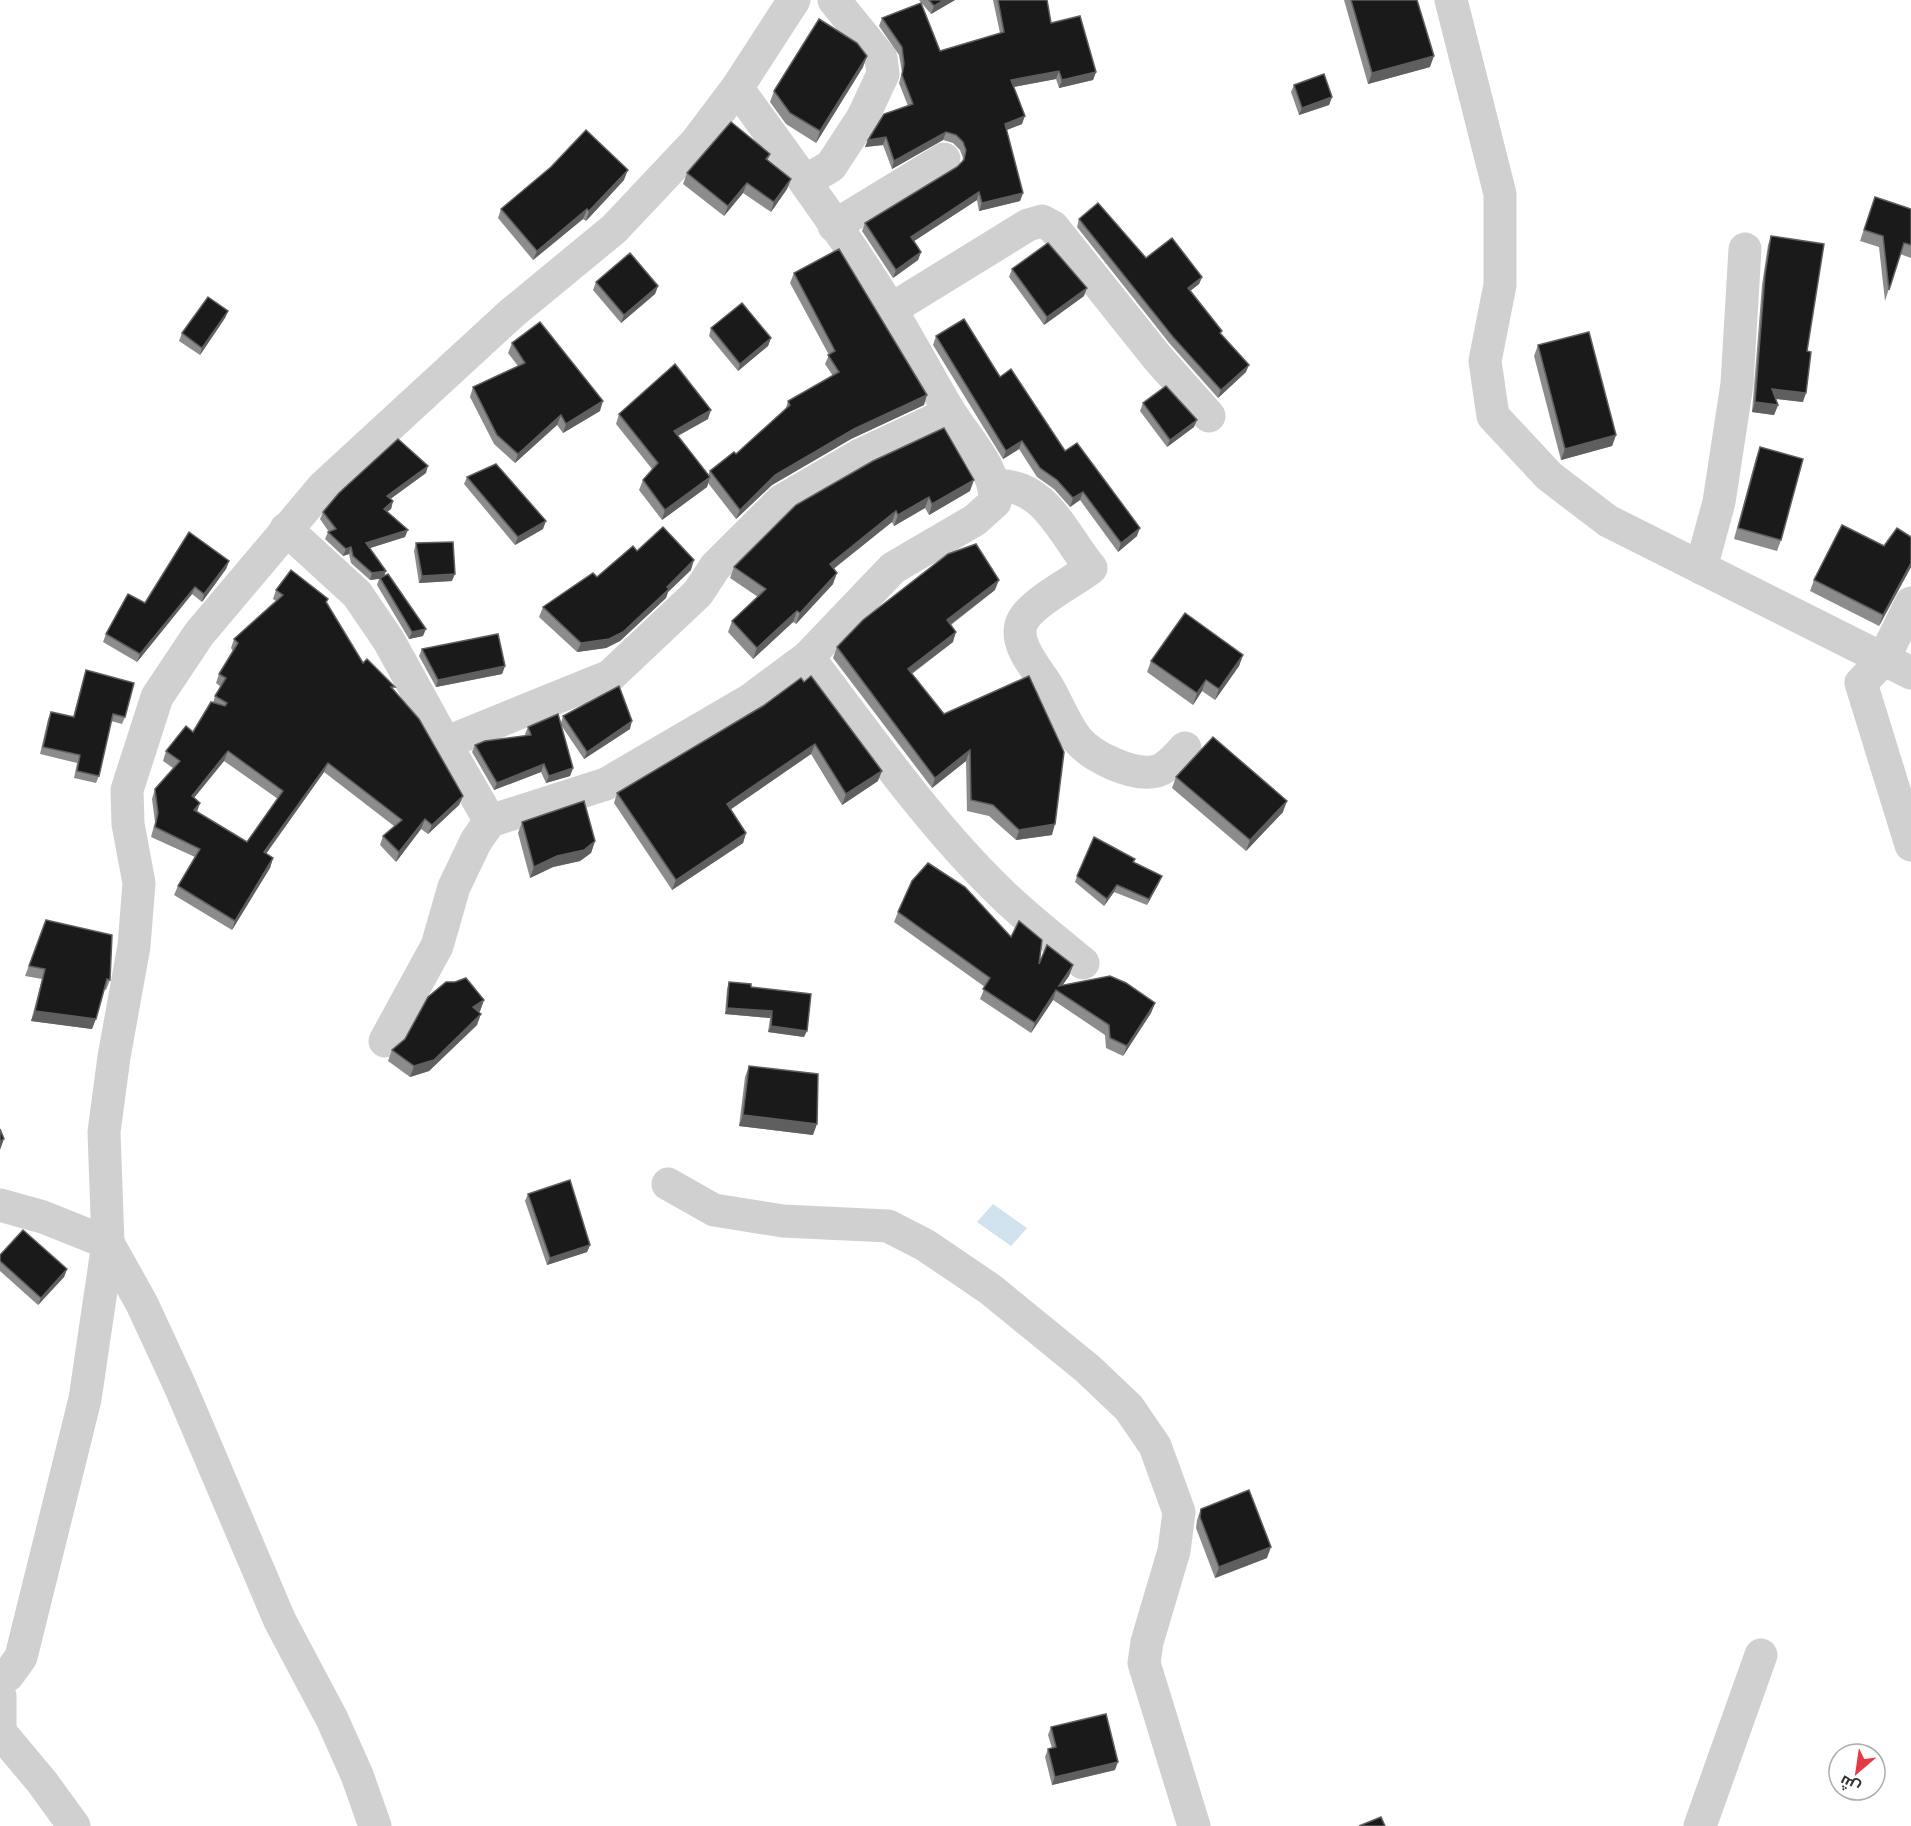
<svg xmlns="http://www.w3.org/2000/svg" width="1911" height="1826" viewBox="0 0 1911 1826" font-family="'IBM Plex Sans',Cairo,sans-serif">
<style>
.water{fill:#cfe2ee}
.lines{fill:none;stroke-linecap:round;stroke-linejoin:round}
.minor{stroke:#d0d0d0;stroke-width:33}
.wall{fill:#8c8c8c;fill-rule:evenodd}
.shaded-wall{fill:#5f5f5f}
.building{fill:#1a1a1a;stroke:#5f5f5f;stroke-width:1.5;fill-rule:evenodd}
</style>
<rect width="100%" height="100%" fill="#fff"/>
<polygon class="water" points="993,1204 1027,1228 1011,1246 977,1222"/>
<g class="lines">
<g class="minor">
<polyline points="1451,0 1500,194 1500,285 1485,361 1493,416 1549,476 1608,521 1911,673"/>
<polyline points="806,181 831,166 863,117 883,74 881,58 834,0"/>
<polyline points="834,226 944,159"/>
<polyline points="890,310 1028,225 1042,221 1053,227 1156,356 1209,416"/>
<path d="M 995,486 C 1045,482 1064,536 1091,568 C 1072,583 1027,604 1021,625 C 1015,646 1038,670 1048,687 C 1058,704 1065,724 1077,739 C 1092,757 1133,777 1157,771 C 1168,768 1177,756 1185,748"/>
<polyline points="286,529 357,594 389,641 445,743"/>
<polyline points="1701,568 1719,502 1737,384 1745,249"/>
<polyline points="1911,603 1883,660 1861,683 1911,845"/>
<path d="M 808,657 C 870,738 929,824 1003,895 C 1028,919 1056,941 1083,963"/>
<polyline points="490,821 445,743 610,676 698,593 715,567 781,501 860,455 950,413"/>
<path d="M 385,1041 L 437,946 L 454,887 L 476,841 L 490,821 L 606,784 L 750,700 L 808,657 L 893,568 L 975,520 L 995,502 C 996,466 965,438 948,409 C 929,377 911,343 891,310 C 844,234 790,161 737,88"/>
<polyline points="668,1184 714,1210 783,1221 888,1226 925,1245 990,1289 1088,1369 1129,1408 1155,1446 1179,1512 1174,1551 1147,1642 1144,1663 1194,1826"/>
<polyline points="0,1205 43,1217 108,1243 142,1304 180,1386 280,1621 332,1719 357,1775 375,1826"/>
<polyline points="0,1677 8,1675 21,1657 85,1399 108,1243 104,1132 114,1057 134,946 139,883 128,824 127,790 157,697 199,634 323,487 512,313 614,229 697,141 737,88 794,0"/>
<polyline points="0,1696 0,1735"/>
<polyline points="1,1733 42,1782 74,1826"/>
<polyline points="1700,1826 1761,1655"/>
</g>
</g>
<g class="wall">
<polygon points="919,0 955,0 931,14"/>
<polygon points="993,0 1047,0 1051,23 1096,72 1093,80 1059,88 1056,79 1013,87 1022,124 1006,130 1023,193 1020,201 979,211 977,200 914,241 921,252 918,260 893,278 862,231 865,223 957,167 962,161 963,158 960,150 953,143 943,140 892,169 883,145 865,147 868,140 908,106 899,83 902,72 899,55 879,26 882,18 940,51 1000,33"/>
<polygon points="1344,0 1417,0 1430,67 1368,84"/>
<polygon points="863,67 816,143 786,124 770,102 774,91"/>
<polygon points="1294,85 1332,97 1329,105 1299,115 1291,92"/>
<polygon points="770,154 768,160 791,179 787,189 771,212 743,193 724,216 683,184 687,173"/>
<polygon points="624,180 586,221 583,219 533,260 498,218 501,209"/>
<polygon points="1875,197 1911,209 1911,258 1900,254 1885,301 1879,247 1860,241"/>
<polygon points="1079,219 1146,258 1202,277 1199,284 1190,291 1221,334 1246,372 1218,398 1170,344 1077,227"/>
<polygon points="1771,236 1803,402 1776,399 1778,405 1774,415 1752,412 1762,285 1768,245"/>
<polygon points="1012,269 1084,296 1044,325 1009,277"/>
<polygon points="794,273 924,405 851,439 772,485 736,519 708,483 707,487 662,520 639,490 643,480 652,469 616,424 619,414 708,419 678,436 708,475 710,471 736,454 785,411 788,401 833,376 825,364 829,355 790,283"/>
<polygon points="596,282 658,286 655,294 621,323 593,290"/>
<polygon points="228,311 225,318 200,355 179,341 182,333"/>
<polygon points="711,328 771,338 768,346 738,371 709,336"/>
<polygon points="936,336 1000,377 1065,451 1137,536 1118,552 1080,500 1070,507 1054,489 1037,477 1019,449 1003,459 933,345"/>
<polygon points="512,343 600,411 563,433 557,425 515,463 494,444 470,397 473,387 518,366 508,353"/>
<polygon points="1538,345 1616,435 1612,446 1561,460 1534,356"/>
<polygon points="1143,403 1194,427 1167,447 1140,411"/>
<polygon points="1760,447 1781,540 1777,551 1734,539 1756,458"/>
<polygon points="426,473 390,499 393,501 391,509 387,511 405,537 370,548 386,571 384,576 423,636 409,639 377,585 379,579 370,580 351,563 349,554 343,556 325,539 328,532 329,532 320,519 323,512"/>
<polygon points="467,477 543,529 515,545 464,484"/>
<polygon points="970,491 929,515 925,508 894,526 892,522 834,568 833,584 796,624 793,622 753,659 728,632 732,621 758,597 730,578 734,567 796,505"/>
<polygon points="1911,537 1911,567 1879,626 1810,591 1814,580"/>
<polygon points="416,543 452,581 419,583 414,551"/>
<polygon points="637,551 691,570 668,592 666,598 620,641 606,648 577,652 539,617 543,607 597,577"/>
<polygon points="229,561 226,569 202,602 192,594 137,662 103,642 106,634 145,603"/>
<path d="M 276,590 L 326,603 L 363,663 L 393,690 L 463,796 L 459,805 L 428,834 L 421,829 L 396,862 L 380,845 L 383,836 L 394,826 L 324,772 L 266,854 L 273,858 L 270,868 L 232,930 L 174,895 L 178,886 L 195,857 L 151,837 L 155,822 L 152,799 L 155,789 L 173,768 L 163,761 L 166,751 L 193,732 L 213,703 L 215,696 L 221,687 L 216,683 L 219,674 L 233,651 L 231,648 L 234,639 L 276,601 L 273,599 ZM 224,761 L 278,799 L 247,842 L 197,812 L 194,798 Z"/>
<polygon points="995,590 951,625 953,642 912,674 944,714 1052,835 1016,840 989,816 967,811 966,761 932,788 833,658 837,647"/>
<polygon points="422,649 505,666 502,674 436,687 419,656"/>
<polygon points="1243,655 1239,666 1215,700 1202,691 1193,705 1147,672 1151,661"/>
<polygon points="86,670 125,717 122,724 111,721 99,776 96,783 74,778 77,763 40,754 48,719 51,712 73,717"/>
<polygon points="763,706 878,781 842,805 811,754 731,809 746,833 743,843 672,890 614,803 617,793"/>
<polygon points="563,716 630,729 584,759 561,725 573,768 570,776 546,783 541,772 494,790 472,752 475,745 526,736 525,734 528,727 561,723"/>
<polygon points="1176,777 1283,812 1246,851 1172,788"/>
<polygon points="522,822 595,841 591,853 580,861 553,867 530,878 518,833"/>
<polygon points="1135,859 1134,862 1159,883 1147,905 1114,892 1104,906 1075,882 1077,876"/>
<polygon points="898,912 1011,937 1039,964 1073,965 1069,976 1062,985 1155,1003 1151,1013 1123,1056 1106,1048 1105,1035 1053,1000 1031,1033 980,999 985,987 894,922"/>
<polygon points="46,920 110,980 106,990 104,989 92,1029 31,1021 42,979 25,976"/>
<polygon points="729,982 751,987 804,1037 768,1032 770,1018 725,1014 727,989"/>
<polygon points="484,1000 480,1011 479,1012 477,1025 429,1071 410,1077 388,1061 392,1050"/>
<polygon points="749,1066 813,1135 739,1126 745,1077"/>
<polygon points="528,1194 590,1245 587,1252 547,1265 525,1201"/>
<polygon points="0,1255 67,1269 64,1277 38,1305 0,1271"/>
<polygon points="1201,1509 1267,1558 1215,1578 1196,1528 1197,1520"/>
<polygon points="1051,1727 1115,1770 1052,1785 1045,1757 1048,1749 1052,1748 1048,1735"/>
</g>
<g class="shaded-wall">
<polygon points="944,0 955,0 931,14 934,6"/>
<polygon points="867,56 863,67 816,143 820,131"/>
<polygon points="1434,56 1430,67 1368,84 1372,73"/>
<polygon points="1059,71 1056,79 1008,88 1011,80"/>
<polygon points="1096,72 1093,80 1059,88 1062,80"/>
<polygon points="1332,97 1329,105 1299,115 1302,108"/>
<polygon points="1025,116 1022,124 1002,132 1005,124"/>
<polygon points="946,132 943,140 892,169 894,161"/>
<polygon points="886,137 883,145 865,147 868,140"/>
<polygon points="628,170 624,180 586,221 589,211"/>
<polygon points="791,179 787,189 771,212 774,202"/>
<polygon points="747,183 743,193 724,216 728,206"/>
<polygon points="979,192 977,200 908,245 911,237"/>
<polygon points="1023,193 1020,201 979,211 982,203"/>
<polygon points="587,209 583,219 533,260 537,251"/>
<polygon points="921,252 918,260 893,278 896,270"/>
<polygon points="1202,277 1199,284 1185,295 1188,288"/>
<polygon points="658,286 655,294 621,323 624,315"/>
<polygon points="1087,288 1084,296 1044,325 1047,317"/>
<polygon points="228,311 225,318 200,355 202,348"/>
<polygon points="771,338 768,346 738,371 740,364"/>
<polygon points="1249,365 1246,372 1218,398 1221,390"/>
<polygon points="1772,389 1806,393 1803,402 1769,398"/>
<polygon points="927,395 924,405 851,439 772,485 736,519 740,510 775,475 854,429"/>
<polygon points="603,401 600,411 563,433 566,424"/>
<polygon points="1755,402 1778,405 1774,415 1752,412"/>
<polygon points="711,410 708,419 670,440 674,431"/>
<polygon points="561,415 557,425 515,463 518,454"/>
<polygon points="1197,420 1194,427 1167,447 1170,440"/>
<polygon points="1616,435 1612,446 1561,460 1565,449"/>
<polygon points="1022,441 1019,449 1003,459 1006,451"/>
<polygon points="428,466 426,473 385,503 387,496"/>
<polygon points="710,477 707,487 662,520 665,510"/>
<polygon points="974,480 970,491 929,515 932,504"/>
<polygon points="1083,492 1080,500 1070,507 1073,498"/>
<polygon points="929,497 925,508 894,526 898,515"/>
<polygon points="393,501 391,509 382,516 384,509"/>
<polygon points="896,511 892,522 826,575 830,564"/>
<polygon points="546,521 543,529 515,545 518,537"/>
<polygon points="1140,528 1137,536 1118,552 1121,543"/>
<polygon points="408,530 405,537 364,550 366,543"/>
<polygon points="351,547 349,554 343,556 346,549"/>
<polygon points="694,560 691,570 668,592 666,598 620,641 606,648 577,652 581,643 667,587"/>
<polygon points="229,561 226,569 202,602 204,594"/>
<polygon points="1911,563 1911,567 1879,626 1883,615"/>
<polygon points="386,571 383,578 370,580 372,573"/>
<polygon points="837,573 833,584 796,624 800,613"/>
<polygon points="455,574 452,581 419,583 422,576"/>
<polygon points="999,580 995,590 943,630 947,620"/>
<polygon points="195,587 192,594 137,662 140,654"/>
<polygon points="797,611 793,622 753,659 757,648"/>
<polygon points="426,629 423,636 409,639 412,632"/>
<polygon points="956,632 953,642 904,679 908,669"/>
<polygon points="1243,655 1239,666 1215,700 1219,689"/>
<polygon points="505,666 502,674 436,687 438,680"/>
<polygon points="1206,680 1202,691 1193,705 1197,693"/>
<polygon points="632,721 630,729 584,759 587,752"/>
<polygon points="815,744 811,754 724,814 727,804"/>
<polygon points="970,750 966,761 932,788 935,778"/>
<polygon points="228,751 224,761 188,805 192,796"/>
<polygon points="328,763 324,772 260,862 264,852"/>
<polygon points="544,764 541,772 494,790 497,783"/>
<polygon points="573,768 570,776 546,783 549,776"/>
<polygon points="882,771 878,781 842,805 846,794"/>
<polygon points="463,796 459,805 428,834 432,825"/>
<polygon points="1287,801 1283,812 1246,851 1250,840"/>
<polygon points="200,803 197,812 194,810"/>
<polygon points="425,819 421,829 396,862 399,852"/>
<polygon points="1055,824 1052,835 1016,840 1019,830"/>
<polygon points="746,833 743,843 672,890 676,880"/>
<polygon points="595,841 591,853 580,861 553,867 530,878 534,867 557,856"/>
<polygon points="273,858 270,868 232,930 235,921"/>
<polygon points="1162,876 1159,883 1147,905 1149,899"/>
<polygon points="1117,885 1114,892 1104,906 1107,899"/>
<polygon points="1073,965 1069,976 1058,992 1059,986"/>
<polygon points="1056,990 1053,1000 1031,1033 1035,1023"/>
<polygon points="484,1000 480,1011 469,1019 473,1007"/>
<polygon points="1155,1003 1151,1013 1123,1056 1127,1046"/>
<polygon points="727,1008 772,1011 770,1018 725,1014"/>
<polygon points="35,1011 96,1019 92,1029 31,1021"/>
<polygon points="481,1014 477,1025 429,1071 410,1077 414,1066"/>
<polygon points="771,1026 807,1031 804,1037 768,1032"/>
<polygon points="743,1115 817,1124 813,1135 739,1126"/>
<polygon points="4,1139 0,1150 0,1151 0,1141"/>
<polygon points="590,1245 587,1252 547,1265 550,1258"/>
<polygon points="67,1269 64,1277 38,1305 41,1298"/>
<polygon points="1271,1547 1267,1558 1215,1578 1219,1567"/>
<polygon points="1118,1762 1115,1770 1052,1785 1055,1777"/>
</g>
<g class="building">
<polygon points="929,0 944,0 934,6"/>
<polygon points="998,0 1047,0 1051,23 1080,16 1096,72 1062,80 1059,71 1011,80 1025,116 1005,124 1023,193 982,203 979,192 911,237 921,252 896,270 865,223 957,167 964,160 966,150 963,142 956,135 946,132 894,161 886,137 868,140 884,114 913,104 902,75 904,64 902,47 882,18 921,3 940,51 1004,32"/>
<polygon points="1351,0 1417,0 1434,56 1372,73"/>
<polygon points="819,19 857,43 867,56 820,131 790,113 774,91"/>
<polygon points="1324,74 1332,97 1302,108 1294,85"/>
<polygon points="731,122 770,154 766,159 791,179 774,202 747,183 728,206 687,173"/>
<polygon points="586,130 628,170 589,211 587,209 537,251 501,209 551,167"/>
<polygon points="1875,197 1911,209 1911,245 1904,243 1889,290 1883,236 1864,230"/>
<polygon points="1098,203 1146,258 1172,238 1202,277 1188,288 1222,331 1220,333 1249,365 1221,390 1173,337 1079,219"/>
<polygon points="1771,236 1824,244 1807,351 1811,352 1806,393 1772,389 1778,405 1755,402 1765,275"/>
<polygon points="1048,243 1087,288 1047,317 1012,269"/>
<polygon points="839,249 927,395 854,429 775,475 740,510 710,471 734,452 736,454 790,405 788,401 839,372 828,355 835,351 794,273"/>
<polygon points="630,253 658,286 624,315 596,282"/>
<polygon points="208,297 228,311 202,348 182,333"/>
<polygon points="742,303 771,338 740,364 711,328"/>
<polygon points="964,319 1000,377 1011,369 1065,451 1077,443 1140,528 1121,543 1083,492 1073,498 1057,480 1040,468 1022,441 1006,451 936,336"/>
<polygon points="540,322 603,401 566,424 561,415 518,454 497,435 473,387 525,363 512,343"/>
<polygon points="1589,332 1616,435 1565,449 1538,345"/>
<polygon points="675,364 711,410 674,431 710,477 665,510 643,480 658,463 619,414"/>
<polygon points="1166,386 1197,420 1170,440 1143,403"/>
<polygon points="944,428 974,480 932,504 929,497 898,515 896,511 830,564 837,573 800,613 797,611 757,648 732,621 766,589 734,567 796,505 873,461"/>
<polygon points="398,439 428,466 387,496 393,501 384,509 408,530 366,543 386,571 372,573 353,556 351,547 346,549 328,532 336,529 323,512 339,493"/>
<polygon points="1760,447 1803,459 1781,540 1738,528"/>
<polygon points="496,464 546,521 518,537 467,477"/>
<polygon points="1842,525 1884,546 1897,528 1911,537 1911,563 1883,615 1814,580"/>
<polygon points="663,527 694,560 667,587 669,589 623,632 609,639 581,643 543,607 593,573 597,577 633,546 637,551"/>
<polygon points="189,532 229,561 204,594 195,587 140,654 106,634 128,594 145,603"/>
<polygon points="453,542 455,574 422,576 416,543"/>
<polygon points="976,544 999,580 947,620 956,632 908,669 944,714 1029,676 1064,752 1055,824 1019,830 993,805 971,800 970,750 935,778 837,647 863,620 948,554"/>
<path d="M 291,570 L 328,599 L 326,602 L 363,663 L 367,659 L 395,687 L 391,687 L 419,719 L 463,796 L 432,825 L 425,819 L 399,852 L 383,836 L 402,820 L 328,763 L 264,852 L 273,858 L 235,921 L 178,886 L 200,849 L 155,827 L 158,813 L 155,789 L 180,761 L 166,751 L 186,726 L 193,732 L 211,702 L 225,706 L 227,703 L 215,696 L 226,678 L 219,674 L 238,643 L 234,639 L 283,595 L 276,590 ZM 228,751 L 283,791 L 247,842 L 194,810 L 200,803 L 192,796 Z"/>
<polygon points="388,574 426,629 412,632 380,578"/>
<polygon points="1185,613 1243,655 1219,689 1206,680 1197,693 1151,661"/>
<polygon points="498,634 505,666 438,680 422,649"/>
<polygon points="86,670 134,683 125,717 113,714 99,776 77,771 80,755 43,747 51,712 74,717"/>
<polygon points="811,676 882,771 846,794 815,744 727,804 746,833 676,880 617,793 763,706 801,678 804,682"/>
<polygon points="619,686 632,721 587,752 563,716"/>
<polygon points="558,714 573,768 549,776 544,764 497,783 475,745 485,741 531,735 528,727"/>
<polygon points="1213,737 1287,801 1250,840 1176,777"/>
<polygon points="584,801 595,841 584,850 557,856 534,867 522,822"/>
<polygon points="1094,837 1135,859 1133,862 1162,876 1149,899 1117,885 1107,899 1077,876"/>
<polygon points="928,863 965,887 1011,937 1019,921 1042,940 1039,964 1047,945 1073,965 1059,986 1110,976 1126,983 1155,1003 1127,1046 1110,1038 1109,1025 1056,990 1035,1023 983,989 990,978 898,912 912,881"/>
<polygon points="46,920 112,935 110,980 107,979 96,1019 35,1011 45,969 29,966"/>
<polygon points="466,978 484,1000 473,1007 481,1014 434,1060 414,1066 392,1050 405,1039 428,997 446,982 455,982"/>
<polygon points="729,982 751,984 751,987 811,994 807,1031 771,1026 772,1011 727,1008"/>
<polygon points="749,1066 818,1074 817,1124 743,1115"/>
<polygon points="0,1129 4,1139 0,1141"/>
<polygon points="570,1180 590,1245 550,1258 528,1194"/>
<polygon points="23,1230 67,1269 41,1298 0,1261 0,1255"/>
<polygon points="1249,1490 1271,1547 1219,1567 1200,1517 1201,1509"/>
<polygon points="1106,1714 1118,1762 1055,1777 1048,1749 1056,1747 1051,1727"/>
<polygon points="1381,1817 1385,1826 1359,1826"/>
</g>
<g transform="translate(1857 1772) rotate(209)"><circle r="28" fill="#ffffff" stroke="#adadad" stroke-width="1.5"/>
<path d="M0-4.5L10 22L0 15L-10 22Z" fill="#e63946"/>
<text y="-9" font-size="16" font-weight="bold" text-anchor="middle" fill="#333333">ش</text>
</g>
</svg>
